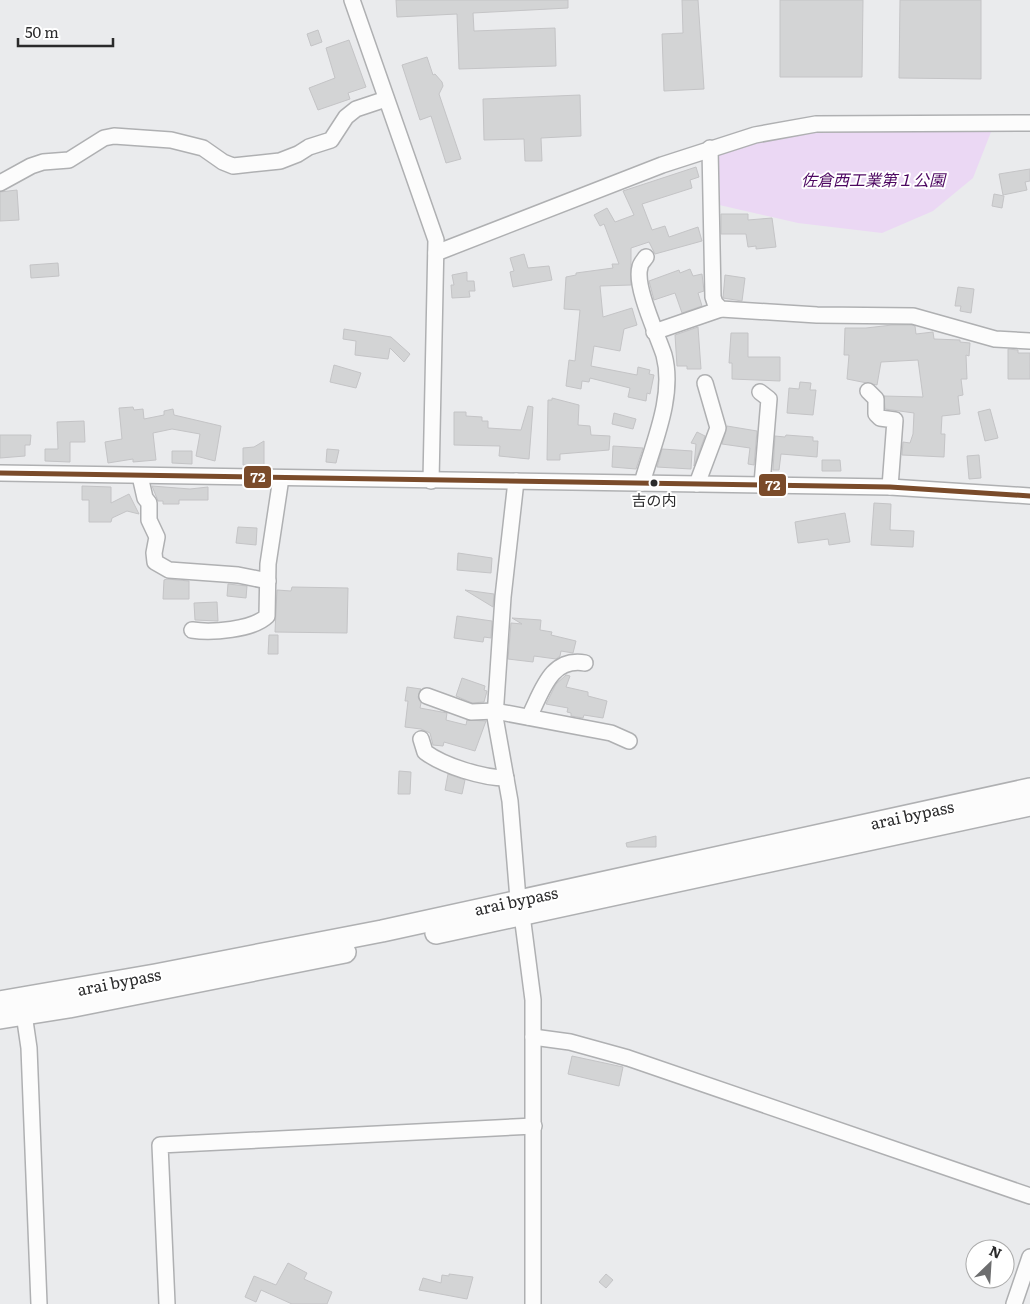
<svg xmlns="http://www.w3.org/2000/svg" width="1030" height="1304" viewBox="0 0 1030 1304" font-family="Literata,'Noto Sans JP',serif">
<style>
.green{fill:#ebd8f4}
.building{fill:#d3d4d5;stroke:#c4c4c6}
.lines{fill:none;stroke-linecap:round;stroke-linejoin:round}
.minor-casing{stroke:#afb0b2;stroke-width:18}
.highway-casing{stroke:#afb0b2;stroke-width:24}
.minor{stroke:#fcfcfc;stroke-width:15}
.highway{stroke:#fcfcfc;stroke-width:21}
.bus-1-casing{stroke:#fff;stroke-width:9}
.bus-1{stroke:#7a4b2a;stroke-width:5}
.bus-dot{fill:#2a2a2b;stroke:#fff;stroke-width:2}
.labels{text-anchor:middle;dominant-baseline:central;stroke-width:4;stroke-linejoin:round;paint-order:stroke}
.bus-label{font-size:15px;fill:#2a2a2b;stroke:#fff}
.park-label{font-size:16px;font-style:italic;fill:#4d0761;stroke:#fff}
.street-label{font-size:16px;fill:#2a2a2b;stroke:#fff}
.line-badge{stroke:#fff;stroke-width:2}
.badge-label{font-size:14px;text-anchor:middle;font-weight:bold;fill:#fff}
</style>
<rect width="100%" height="100%" fill="#eaebed"/>
<polygon class="green" points="819,127 990,128 991,132 973,178 933,211 882,233 798,223 715,204 713,151"/>
<g class="building">
<polygon points="396,0 568,0 568,8 473,13 474,31 555,28 556,66 459,69 457,14 397,17"/>
<polygon points="682,0 698,0 704,89 664,91 662,34 683,33"/>
<polygon points="780,0 863,0 862,77 780,77"/>
<polygon points="900,0 981,0 981,79 899,78"/>
<polygon points="318,30 322,42 311,46 307,34"/>
<polygon points="349,40 366,87 348,93 350,99 318,110 309,88 335,78 326,48"/>
<polygon points="427,57 433,75 435,74 442,82 443,86 439,94 461,159 446,163 431,116 420,120 402,65"/>
<polygon points="580,95 581,136 541,138 542,161 525,161 524,139 484,140 483,99"/>
<polygon points="696,167 699,177 690,180 692,188 642,204 652,230 665,226 669,237 698,227 702,241 655,254 649,242 631,248 631,285 600,286 603,317 632,308 637,325 624,329 620,351 594,346 591,366 637,375 638,367 650,370 649,374 654,375 650,394 647,393 646,401 628,397 630,388 590,378 589,382 582,381 581,389 566,386 569,360 575,361 580,310 564,309 566,277 576,275 576,273 613,268 612,264 619,264 604,224 600,226 594,215 607,208 615,222 634,215 623,191"/>
<polygon points="1030,169 1030,181 1025,182 1027,190 1003,195 999,174"/>
<polygon points="17,190 19,220 0,221 0,192"/>
<polygon points="994,194 1004,196 1002,208 992,206"/>
<polygon points="721,214 748,214 748,220 772,218 776,247 756,249 756,246 748,247 746,234 721,234"/>
<polygon points="524,254 528,268 549,266 552,280 513,287 510,272 514,271 510,258"/>
<polygon points="58,263 59,276 31,278 30,265"/>
<polygon points="690,269 693,276 702,274 704,291 698,293 702,306 682,313 675,293 654,300 649,281 679,270 680,273"/>
<polygon points="467,272 467,281 474,281 475,291 469,291 470,297 452,298 451,285 454,285 452,275"/>
<polygon points="725,275 745,278 742,301 723,298"/>
<polygon points="958,287 974,289 971,313 960,311 961,306 955,306"/>
<polygon points="892,325 912,325 915,326 916,334 933,332 934,339 960,340 960,342 970,343 969,356 966,355 967,379 961,379 963,395 958,396 960,414 942,416 941,434 945,434 944,457 902,455 903,442 910,443 913,434 914,413 885,409 884,396 923,397 918,360 881,362 877,385 847,379 849,355 844,355 845,328 866,328"/>
<polygon points="698,327 701,369 687,369 687,366 677,366 675,335"/>
<polygon points="344,329 391,337 410,354 404,362 390,348 388,359 355,355 356,341 343,339"/>
<polygon points="731,333 748,333 748,357 780,357 780,381 732,379 732,363 729,363"/>
<polygon points="1008,349 1018,350 1018,353 1030,353 1030,379 1008,379"/>
<polygon points="334,365 361,373 356,388 330,382"/>
<polygon points="800,382 811,383 810,390 816,390 813,415 787,413 789,388 799,389"/>
<polygon points="552,398 579,405 578,425 590,426 591,435 610,436 609,450 560,454 560,460 547,460 548,400 552,400"/>
<polygon points="528,406 533,407 529,459 499,456 500,446 454,445 454,412 466,412 466,416 482,417 482,421 488,421 488,428 521,430"/>
<polygon points="133,407 134,410 143,409 144,419 164,415 164,411 173,409 174,415 221,426 215,461 196,456 200,434 172,429 153,433 156,460 133,462 133,459 108,463 105,442 122,439 119,408"/>
<polygon points="990,409 998,438 985,441 978,412"/>
<polygon points="614,413 636,419 633,429 612,424"/>
<polygon points="84,421 85,442 70,442 70,462 45,461 45,449 58,449 57,422"/>
<polygon points="727,426 757,431 754,465 748,464 750,448 722,444"/>
<polygon points="697,432 705,436 694,466 696,444 691,443"/>
<polygon points="0,435 31,435 30,445 25,445 25,456 0,458"/>
<polygon points="786,435 813,437 813,441 818,441 817,457 781,454 779,470 773,470 775,436 785,437"/>
<polygon points="264,441 264,465 243,465 243,448 254,447"/>
<polygon points="613,446 643,448 636,469 612,467"/>
<polygon points="327,449 339,450 336,463 326,462"/>
<polygon points="662,449 692,451 691,469 657,467"/>
<polygon points="172,451 192,451 192,464 172,463"/>
<polygon points="979,455 981,478 969,479 967,456"/>
<polygon points="822,460 840,460 841,471 822,471"/>
<polygon points="82,486 111,487 111,503 129,494 139,514 127,511 112,518 111,522 89,522 89,500 82,500"/>
<polygon points="152,486 190,489 208,487 208,500 179,500 179,504 163,504 163,501 158,501"/>
<polygon points="874,503 891,504 890,530 914,531 913,547 871,545"/>
<polygon points="845,513 850,542 829,545 828,539 798,543 795,522"/>
<polygon points="238,527 257,528 256,545 236,543"/>
<polygon points="458,553 492,558 491,573 457,570"/>
<polygon points="167,579 189,581 189,599 163,599 164,580"/>
<polygon points="228,584 247,586 246,598 227,596"/>
<polygon points="292,587 348,588 347,633 275,632 277,590 291,591"/>
<polygon points="465,590 494,594 493,607"/>
<polygon points="217,602 218,621 195,620 194,603"/>
<polygon points="457,616 492,621 491,638 484,637 483,642 454,638"/>
<polygon points="512,618 541,620 540,630 552,632 551,635 576,641 573,653 561,651 560,656 556,659 534,656 533,662 508,659 511,623 522,624"/>
<polygon points="269,635 278,635 278,654 268,654"/>
<polygon points="566,675 570,676 566,687 588,692 588,696 607,701 603,718 584,715 583,718 571,716 571,713 567,712 568,708 546,704 556,684"/>
<polygon points="462,678 485,686 484,690 487,691 484,702 472,703 456,696"/>
<polygon points="407,687 421,689 418,697 421,703 420,708 447,713 446,720 466,725 467,720 486,721 475,751 444,742 443,746 433,745 430,733 421,729 405,727 408,701 405,701"/>
<polygon points="399,771 411,772 410,794 398,794"/>
<polygon points="448,774 465,780 462,794 445,790"/>
<polygon points="656,836 656,847 627,847 626,843"/>
<polygon points="572,1056 623,1067 619,1086 568,1074"/>
<polygon points="288,1263 307,1273 304,1279 332,1292 327,1304 292,1304 261,1290 256,1302 245,1297 254,1276 276,1285"/>
<polygon points="449,1274 473,1277 467,1299 419,1290 423,1278 441,1283 442,1275 449,1276"/>
<polygon points="606,1274 613,1280 606,1288 599,1282"/>
</g>
<g class="lines">
<defs>
<g id="minor">
<polyline points="352,0 436,240 431,481"/>
<polyline points="710,148 713,297 715,303 721,309 817,315 913,316 995,339 1030,341"/>
<polyline points="0,183 31,166 43,162 69,160 104,138 114,136 171,140 203,148 223,162 233,166 280,161 298,154 309,147 331,140 346,117 356,109 386,99"/>
<polyline points="436,253 662,165 755,135 816,124 1030,123"/>
<polyline points="654,332 721,309"/>
<polyline points="868,391 876,399 876,414 880,418 895,420 890,487"/>
<polyline points="760,392 769,399 762,484"/>
<polyline points="0,473 890,487 1030,496"/>
<polyline points="140,476 145,498 149,503 149,520 157,537 154,553 155,562 169,570 238,575 268,581"/>
<polyline points="516,481 503,597 495,717 510,801 518,899"/>
<path d="M 642,483 C 653,444 675,396 664,355 C 658,336 634,286 640,267 C 640,264 644,260 646,257"/>
<polyline points="697,484 718,428 705,383"/>
<path d="M 192,630 C 211,633 253,630 267,616 L 268,564 L 281,478"/>
<polyline points="427,696 471,712 495,711 611,733 629,741"/>
<path d="M 529,717 C 542,692 550,657 585,663"/>
<path d="M 421,739 L 425,752 C 444,766 483,778 506,778"/>
<polyline points="522,915 533,1000 533,1304"/>
<polyline points="24,1014 29,1048 39,1304"/>
<polyline points="533,1037 570,1042 628,1058 1030,1196"/>
<polyline points="167,1304 160,1145 534,1126"/>
<polyline points="1014,1304 1030,1257"/>
</g>
<g id="highway">
<polyline points="436,933 1030,805"/>
<polyline points="0,1002 155,975 382,931 1030,789"/>
<polyline points="0,1018 69,1007 345,952"/>
</g>
</defs>
<use href="#minor" class="minor-casing"/>
<use href="#highway" class="highway-casing"/>
<use href="#minor" class="minor"/>
<use href="#highway" class="highway"/>
<defs>
<polyline id="bus-1" points="0,473 890,487 1030,496"/>
</defs>
<use href="#bus-1" class="bus-1-casing"/>
<use href="#bus-1" class="bus-1"/>
</g>
<circle class="bus-dot" cx="654" cy="483" r="4.5"/>
<g class="labels">
<g class="bus-label">
<text x="654" y="499">吉の内</text>
</g>
<g class="park-label">
<text x="873" y="179">佐倉西工業第１公園</text>
</g>
<g class="street-label">
<text transform="translate(912 814) rotate(-12)">arai bypass</text>
<text transform="translate(516 900) rotate(-12)">arai bypass</text>
<text transform="translate(119 981) rotate(-11)">arai bypass</text>
</g>
</g>
<g class="line-badge">
<rect x="243" y="465" width="29" height="24" rx="5" fill="#7a4b2a"/>
<rect x="758" y="473" width="29" height="24" rx="5" fill="#7a4b2a"/>
</g>
<g class="badge-label">
<text x="258" y="482">72</text>
<text x="773" y="490">72</text>
</g>
<g transform="translate(990 1264) rotate(25)"><circle r="24" fill="#ffffff" stroke="#aaaaaa"/>
<path d="M0-4L9 19L0 12L-9 19Z" fill="#6d6e6f"/>
<text y="-8" font-size="14" font-weight="bold" text-anchor="middle" fill="#2a2a2b">N</text>
</g>
<path d="M18 38v8h95v-8" fill="none" stroke="#2a2a2b" stroke-width="2.5"/>
<text x="25" y="38" font-size="15" fill="#2a2a2b" stroke="#ffffff" stroke-width="4" paint-order="stroke">50 m</text>
</svg>
